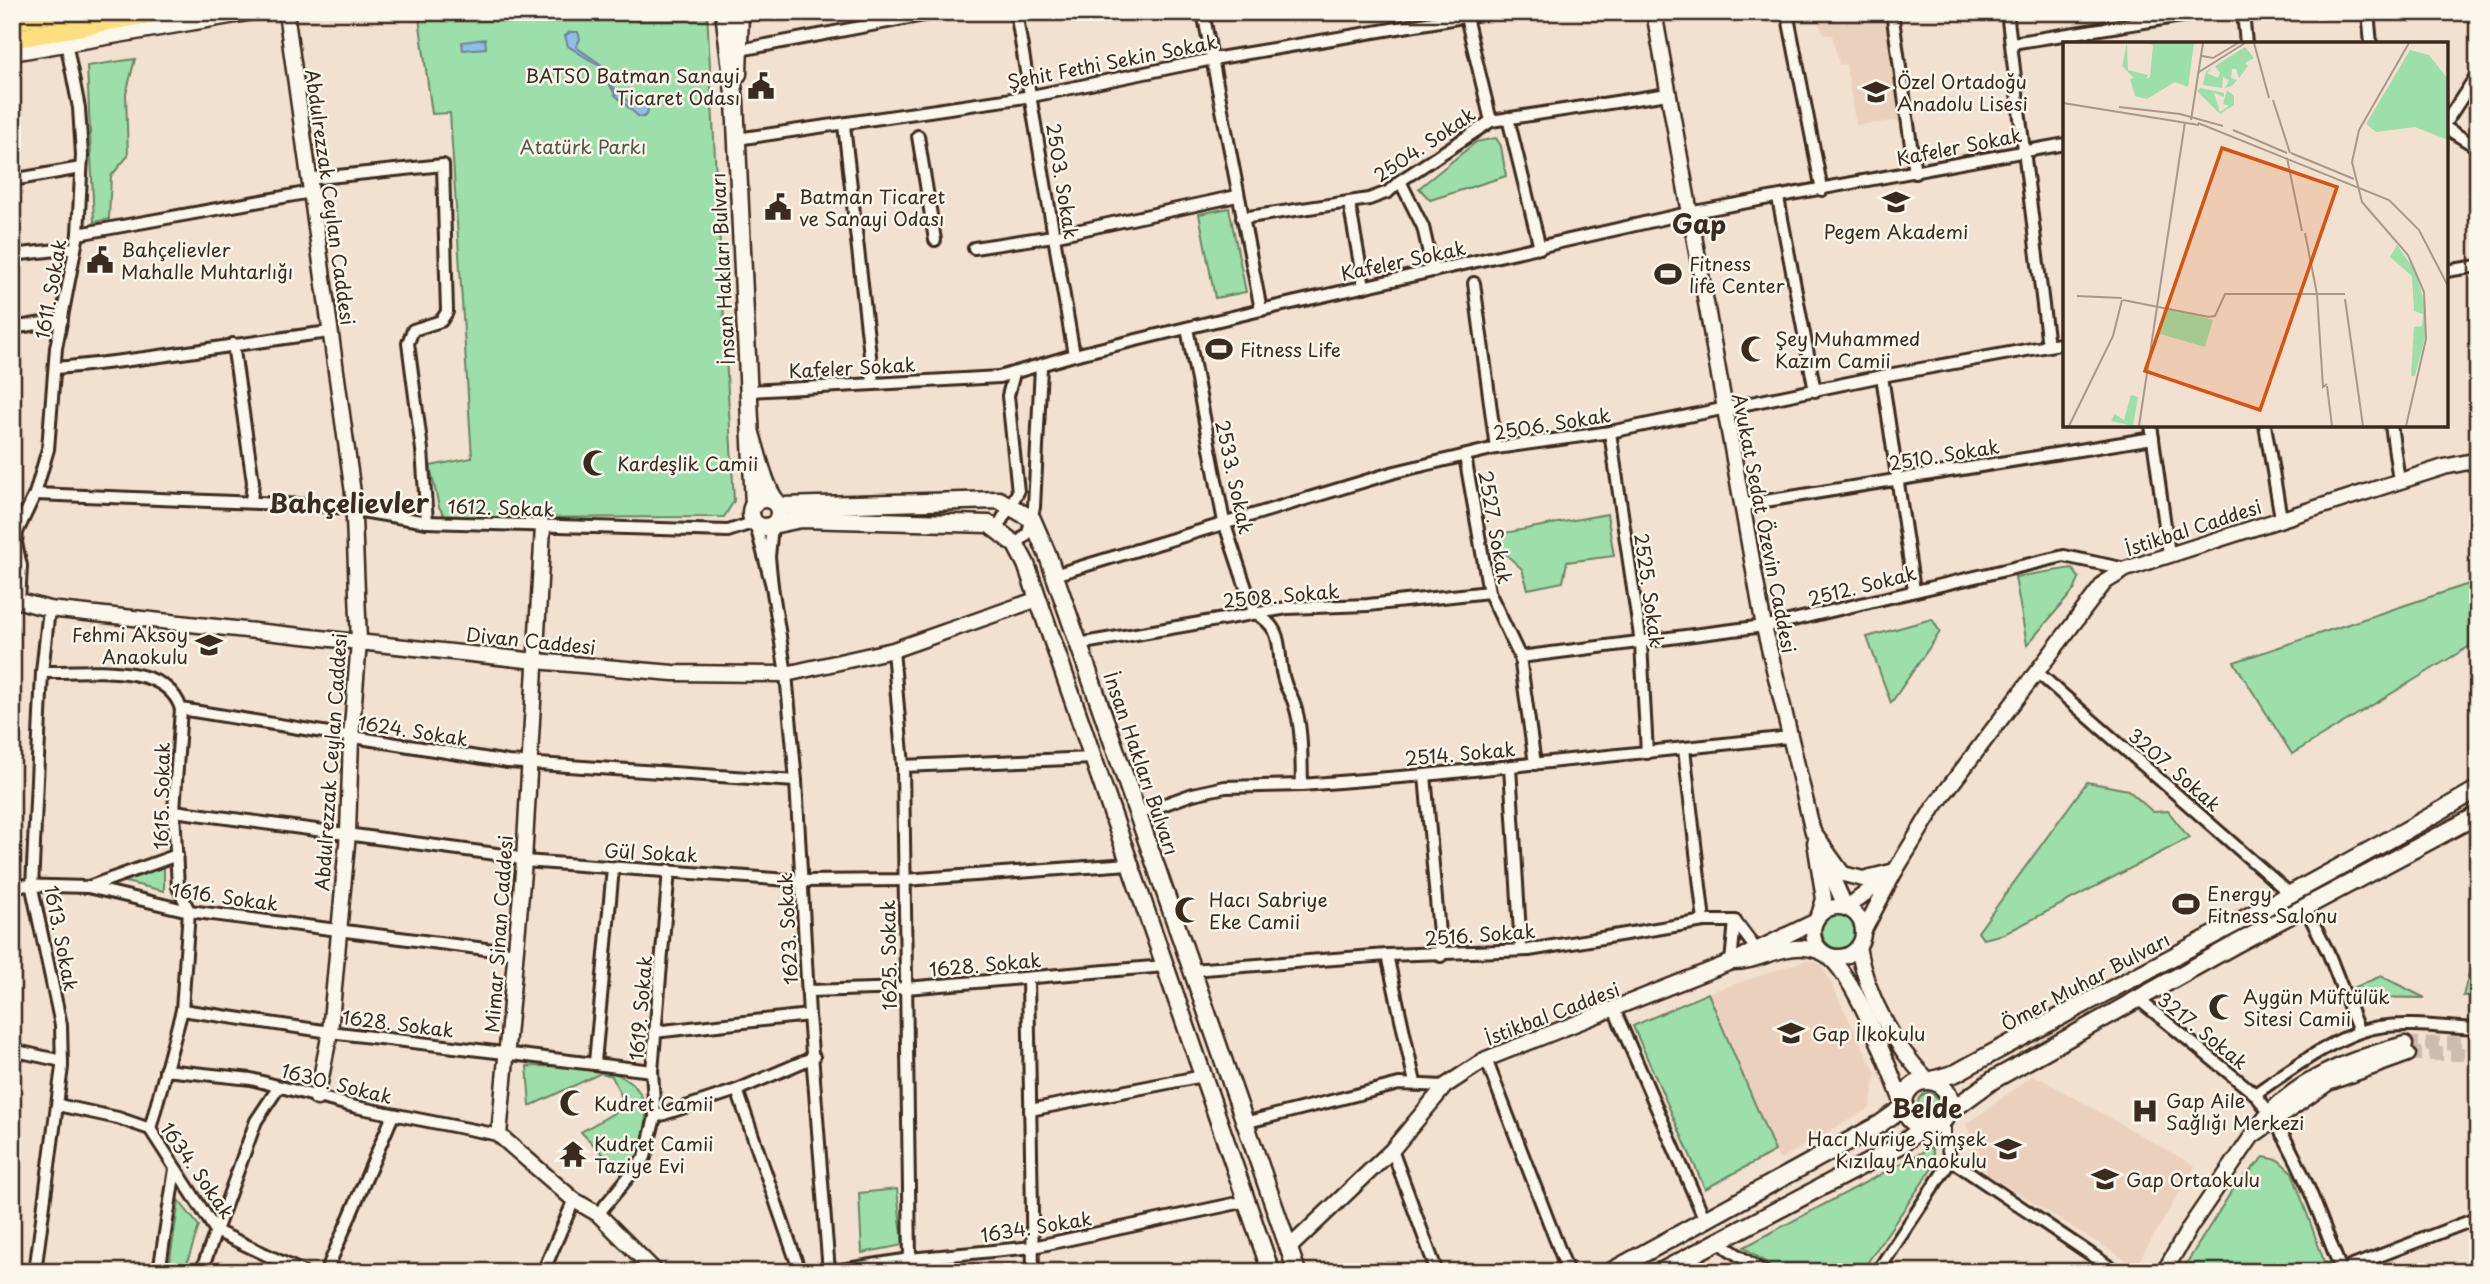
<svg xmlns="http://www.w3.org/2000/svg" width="2490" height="1284" viewBox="0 0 2490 1284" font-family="'Playpen Sans',sans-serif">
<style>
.built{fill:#ecd0be}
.green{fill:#9cdfaa;stroke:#6c8464;stroke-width:2}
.water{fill:#8fbee9;stroke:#6d8398;stroke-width:2}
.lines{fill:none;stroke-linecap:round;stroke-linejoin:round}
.tertiary-tunnel{stroke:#cdbcad;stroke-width:14;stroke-dasharray:14 7;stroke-linecap:butt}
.minor-casing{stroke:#3b2a1e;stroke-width:16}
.tertiary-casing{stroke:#3b2a1e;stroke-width:19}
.secondary-casing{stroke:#3b2a1e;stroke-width:21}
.primary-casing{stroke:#3b2a1e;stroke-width:23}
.minor{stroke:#fbf7ec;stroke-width:10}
.tertiary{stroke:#fbf7ec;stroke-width:14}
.secondary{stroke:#fbf7ec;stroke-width:16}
.primary{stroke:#fedf80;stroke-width:18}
.labels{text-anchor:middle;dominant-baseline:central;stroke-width:5;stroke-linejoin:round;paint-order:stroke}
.street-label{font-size:19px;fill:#3b2a1e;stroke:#fbf7ec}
.poi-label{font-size:19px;fill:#3b2a1e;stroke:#fbf7ec;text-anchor:start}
.park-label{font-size:19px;fill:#535741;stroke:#fbf7ec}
.district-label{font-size:26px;font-weight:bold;fill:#3b2a1e;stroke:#fbf7ec}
.inset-road{fill:none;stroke:#a99789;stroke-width:2}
.view{fill:#d7540e;fill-opacity:0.15;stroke:#d7540e;stroke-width:3.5}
.inset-edge{fill:none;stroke:#3b2a1e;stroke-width:3.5}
</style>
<rect width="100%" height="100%" fill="#f2e0d1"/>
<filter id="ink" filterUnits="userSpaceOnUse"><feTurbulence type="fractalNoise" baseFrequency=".0143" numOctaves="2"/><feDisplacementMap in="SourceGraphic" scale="14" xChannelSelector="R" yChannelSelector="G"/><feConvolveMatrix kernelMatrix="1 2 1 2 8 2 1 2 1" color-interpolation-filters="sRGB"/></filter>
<g filter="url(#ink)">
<g class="built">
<polygon points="1815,12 1887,12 1907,120 1856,125 1846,64 1839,65 1832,35 1825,35 1816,20"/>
<polygon points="1807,960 1822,965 1876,1074 1870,1108 1779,1160 1708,993"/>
<polygon points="2034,1075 2195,1166 2136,1266 1987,1174 1966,1124"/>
</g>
<g class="green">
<polygon points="443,12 707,12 734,501 724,517 446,518 439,507 430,466 472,458 450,113 432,114 419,18"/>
<polygon points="135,59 126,94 128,156 111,176 109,219 94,222 87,66"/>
<polygon points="1496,138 1501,146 1506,176 1430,200 1419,188 1476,142"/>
<polygon points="1229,208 1246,292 1215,298 1199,214"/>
<polygon points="1607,514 1614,556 1567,562 1563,582 1528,589 1522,569 1501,550 1499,534"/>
<polygon points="2072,568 2079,578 2075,589 2027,645 2015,577"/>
<polygon points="2478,581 2478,641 2292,754 2234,662"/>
<polygon points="1932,619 1940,632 1891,703 1867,637"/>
<polygon points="2087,782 2128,790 2153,812 2168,811 2189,838 2004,934 1983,939 1978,932"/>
<polygon points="164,866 164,891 121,881"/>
<circle cx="1840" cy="931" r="18"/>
<polygon points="2478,939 2478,996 2463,996"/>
<polygon points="2381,976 2425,998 2360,997 2353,988"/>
<polygon points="1708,993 1775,1151 1705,1189 1633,1026"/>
<path d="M 527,1066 C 563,1068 629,1058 644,1102 C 649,1115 643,1141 642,1156 L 622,1174 L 581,1132 L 626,1106 L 612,1076 L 601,1073 L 530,1106 Z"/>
<circle cx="1928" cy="1103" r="10"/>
<polygon points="1932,1147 1935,1164 1861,1272 1779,1272 1744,1247"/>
<polygon points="2264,1157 2278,1160 2292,1172 2324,1261 2316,1271 2181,1272 2235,1186"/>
<polygon points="897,1189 903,1245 862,1253 859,1193"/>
<polygon points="179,1201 199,1226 184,1272 168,1272"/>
</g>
<g class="water">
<polygon points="570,32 578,32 580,39 576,47 603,66 615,90 631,104 639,101 646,103 648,112 644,117 639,117 615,95 601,67 568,46 565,36"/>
<polygon points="485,39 486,48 463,50 462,42"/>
</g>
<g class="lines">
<g class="tertiary-tunnel">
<polyline points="2405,1044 2478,1043"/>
<polyline points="2408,1054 2478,1054"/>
</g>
<defs>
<g id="minor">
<polyline points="1016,12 1074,355"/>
<polyline points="1203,12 1261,310"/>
<polyline points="1787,12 1822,190"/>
<polyline points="1892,12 1915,173"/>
<polyline points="2007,12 2048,346"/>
<polyline points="2243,12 2246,44"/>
<polyline points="2368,12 2371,44"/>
<polyline points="1466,17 1491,121"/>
<polyline points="2012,43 2207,12"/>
<polyline points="740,50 940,12"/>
<polyline points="1508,118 1540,248"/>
<polyline points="2446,122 2478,73"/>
<polyline points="844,125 873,382"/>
<polyline points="2446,128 2478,148"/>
<polyline points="918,136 935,240"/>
<polyline points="737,139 1032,96 1213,59 1493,12"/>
<polyline points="309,179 443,165 447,312 441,321 413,330 408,343 422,450 427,522"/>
<polyline points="12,180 81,168"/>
<polyline points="1400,181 1423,227 1433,271"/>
<polyline points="1778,198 1815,391"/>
<polyline points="1349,202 1364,287"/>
<polyline points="1242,218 1369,199 1388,192 1400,181 1491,121 1668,94"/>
<polyline points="78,234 311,192"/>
<polyline points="974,248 1053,236 1237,196"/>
<polyline points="12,255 75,248"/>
<polyline points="2446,271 2478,266"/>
<polyline points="1474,283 1496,448"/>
<polyline points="12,328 62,320"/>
<path d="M 1187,328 L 1224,522 L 1254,612 C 1289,632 1274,652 1285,683 C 1287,690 1292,696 1294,703 C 1303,729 1301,759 1302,785"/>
<polyline points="233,344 253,482 251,501"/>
<path d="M 55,368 C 147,361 238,343 330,332"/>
<polyline points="1882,376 1914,590"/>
<polyline points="749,391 999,377 1074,355 1261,310 1688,213 2065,144"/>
<polyline points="2151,425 2169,554"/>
<polyline points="2265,425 2281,518"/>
<polyline points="2391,425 2399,481"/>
<polyline points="1610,432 1641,643 1647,753"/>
<polyline points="1465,456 1489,592 1520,657 1535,764"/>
<polyline points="35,494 331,506 427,522 728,531 755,522 772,586 769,557 772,525"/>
<polyline points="1741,505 2153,438"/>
<polyline points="997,528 1018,492 1008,396 1014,373"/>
<polyline points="1016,545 1028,533 1034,507 1041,367"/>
<polyline points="1054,575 1395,472 1496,448 1610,432 1882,376 2065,343"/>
<polyline points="772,586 786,674 796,781 809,1015 829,1272"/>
<polyline points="19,601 21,566 16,543 17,532 35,494 48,449 56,348 78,234 82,155 79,108 66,42"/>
<polyline points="1078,644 1287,608 1368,605 1489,592"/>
<polyline points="893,650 903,766 910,1259"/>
<polyline points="1520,657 1772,625 2064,556 2126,569"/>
<path d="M 42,672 C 84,673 166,660 181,709 L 508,762 L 796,781"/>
<polyline points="2037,672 2289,893"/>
<polyline points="1684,749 1704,921"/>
<polyline points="903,766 1093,758"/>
<polyline points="1510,767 1521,950"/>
<polyline points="1425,775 1441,956"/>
<polyline points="174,811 511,856 524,861 802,881 905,880 1129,864"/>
<polyline points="1137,814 1193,794 1225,787 1302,785 1425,775 1790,737"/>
<polyline points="12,885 88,887 189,911 517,953"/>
<polyline points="88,887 177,855"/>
<polyline points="2305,907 2328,952 2359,1032"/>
<polyline points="1387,955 1415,1083"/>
<polyline points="1731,962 1735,921"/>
<polyline points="1191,970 1387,955 1529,950 1704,921 1735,921 1756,949"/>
<polyline points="1028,978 1033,1272"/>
<polyline points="809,991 906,988 1165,966"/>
<path d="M 2138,999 L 2255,1094 C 2297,1145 2317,1211 2342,1272"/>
<polyline points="1614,1009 1705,1220"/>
<polyline points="182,1010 330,1032 652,1071"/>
<polyline points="654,1032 809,1015"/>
<polyline points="12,1050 62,1061"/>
<polyline points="1486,1059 1568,1272"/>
<polyline points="595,1062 613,868"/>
<polyline points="165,1070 251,1079 356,1107 499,1135"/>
<polyline points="737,1090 800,1272"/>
<path d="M 2255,1094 C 2288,1071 2339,1033 2379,1027 C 2411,1022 2445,1028 2478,1029"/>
<polyline points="58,1105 118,1118 150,1129 216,1231 303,1272"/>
<polyline points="1030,1110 1203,1076"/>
<polyline points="655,1117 737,1090 814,1057"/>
<polyline points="1944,1119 1944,1137 1951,1160 2117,1272"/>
<polyline points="1244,1123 1399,1084 1445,1086"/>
<polyline points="150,1129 182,1010 189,911 178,887 174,811 181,709"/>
<polyline points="1392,1150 1437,1272"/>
<polyline points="598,1214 645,1157 655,1117 652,1071 669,870"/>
<polyline points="1720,1240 1727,1248 1764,1272"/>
<polyline points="12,1271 14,1272"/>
<polyline points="35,1272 62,1067 61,1025 32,888 42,672 49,609"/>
<polyline points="159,1272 175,1169"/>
<polyline points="201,1272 256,1121 278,1088"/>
<polyline points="326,1272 393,1115"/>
<polyline points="543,1272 574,1200"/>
<polyline points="828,1272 910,1259 1033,1247 1247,1201"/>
<polyline points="1877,1272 1951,1160"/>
<polyline points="2337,1272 2478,1218"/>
</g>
<g id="tertiary">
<polyline points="286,12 353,493 359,642 351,738 348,833 330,1032 317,1098"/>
<polyline points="1654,12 1764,627 1813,832 1843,874 1863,879 1895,871 1934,807 2105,582 2126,569 2444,467 2478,460"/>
<polyline points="12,53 254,12"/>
<polyline points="543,527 524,861 499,1135 574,1200 598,1214 656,1272"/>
<polyline points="12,599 49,609 536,661 673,673 786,674 893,650 1038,599"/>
<polyline points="1815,842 1824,899 1819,915"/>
<polyline points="1825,861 1846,908 1895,871 1863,932"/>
<circle cx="1838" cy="932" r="25"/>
<path d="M 1814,922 L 1731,962 C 1756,963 1779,946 1804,948 C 1810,948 1820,951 1825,954 C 1855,973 1891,1073 1904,1107"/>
<path d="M 1858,947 C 1866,994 1894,1047 1929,1081"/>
<path d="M 2257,1129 C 2288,1081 2353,1058 2405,1044"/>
<polyline points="1289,1248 1392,1150 1445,1086 1486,1059 1731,962"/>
<polyline points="2164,1272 2190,1227 2252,1136 2328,1083 2408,1054"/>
</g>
<g id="secondary">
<polyline points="724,12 735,101 754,505"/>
<polyline points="738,74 740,12"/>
<path d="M 751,434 C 758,454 766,498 782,506 L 999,500 L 1032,519 L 1048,556 L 1297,1272"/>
<circle cx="765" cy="513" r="14"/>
<polyline points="772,525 801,519 989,524 1016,545 1026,564 1271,1272"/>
<path d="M 1929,1081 L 1956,1073 C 2129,978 2307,889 2478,789"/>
<circle cx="1927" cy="1104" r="23"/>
<polyline points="1948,1113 1993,1080 2236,944 2478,815"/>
<polyline points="1610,1272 1880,1124 1904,1107"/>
<polyline points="1660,1272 1899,1146 1924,1127"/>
</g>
<g id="primary">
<polyline points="12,21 61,12"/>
<polyline points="12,39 159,12"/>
</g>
</defs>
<use href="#minor" class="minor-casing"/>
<use href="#tertiary" class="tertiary-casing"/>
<use href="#secondary" class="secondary-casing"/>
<use href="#primary" class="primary-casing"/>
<use href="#minor" class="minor"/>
<use href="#tertiary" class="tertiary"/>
<use href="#secondary" class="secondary"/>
<use href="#primary" class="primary"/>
</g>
</g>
<defs>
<symbol id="civic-bare" viewBox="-9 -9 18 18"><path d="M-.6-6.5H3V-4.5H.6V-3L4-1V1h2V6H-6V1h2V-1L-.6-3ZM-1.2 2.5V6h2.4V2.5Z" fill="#3b2a1e" stroke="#fbf7ec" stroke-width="2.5" paint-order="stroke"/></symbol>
<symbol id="school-bare" viewBox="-9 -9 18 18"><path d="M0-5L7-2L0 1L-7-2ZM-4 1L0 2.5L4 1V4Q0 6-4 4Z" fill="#3b2a1e" stroke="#fbf7ec" stroke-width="2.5" paint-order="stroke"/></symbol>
<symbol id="stadium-bare" viewBox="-9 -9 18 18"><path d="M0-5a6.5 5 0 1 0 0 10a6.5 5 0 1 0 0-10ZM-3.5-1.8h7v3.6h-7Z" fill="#3b2a1e" stroke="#fbf7ec" stroke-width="2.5" paint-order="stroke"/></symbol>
<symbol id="mosque-bare" viewBox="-9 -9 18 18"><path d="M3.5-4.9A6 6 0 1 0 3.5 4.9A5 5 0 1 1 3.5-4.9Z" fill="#3b2a1e" stroke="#fbf7ec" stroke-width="2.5" paint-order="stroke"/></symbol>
<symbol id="hospital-bare" viewBox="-9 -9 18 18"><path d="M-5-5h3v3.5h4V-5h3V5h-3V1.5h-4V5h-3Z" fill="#3b2a1e" stroke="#fbf7ec" stroke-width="2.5" paint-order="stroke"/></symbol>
<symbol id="temple-bare" viewBox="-9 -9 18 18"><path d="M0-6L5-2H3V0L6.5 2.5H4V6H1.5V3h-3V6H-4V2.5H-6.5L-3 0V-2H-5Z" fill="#3b2a1e" stroke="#fbf7ec" stroke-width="2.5" paint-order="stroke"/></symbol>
</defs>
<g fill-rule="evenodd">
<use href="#civic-bare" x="742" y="67" width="38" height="38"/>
<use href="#school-bare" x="1857" y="73" width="38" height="38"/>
<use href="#school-bare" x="1877" y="183" width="38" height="38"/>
<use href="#civic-bare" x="759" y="188" width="38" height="38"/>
<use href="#civic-bare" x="81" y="241" width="38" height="38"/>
<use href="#stadium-bare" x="1649" y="255" width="38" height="38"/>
<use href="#stadium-bare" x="1200" y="330" width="38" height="38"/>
<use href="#mosque-bare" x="1735" y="330" width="38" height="38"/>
<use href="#mosque-bare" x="577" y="444" width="38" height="38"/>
<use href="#school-bare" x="190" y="626" width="38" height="38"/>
<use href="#stadium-bare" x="2167" y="885" width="38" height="38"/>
<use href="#mosque-bare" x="1169" y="891" width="38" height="38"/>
<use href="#mosque-bare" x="2203" y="988" width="38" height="38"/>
<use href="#school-bare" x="1772" y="1014" width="38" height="38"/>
<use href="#mosque-bare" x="554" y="1084" width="38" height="38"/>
<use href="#hospital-bare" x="2126" y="1092" width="38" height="38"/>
<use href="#school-bare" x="1989" y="1130" width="38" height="38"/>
<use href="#temple-bare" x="554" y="1135" width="38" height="38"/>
<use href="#school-bare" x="2086" y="1160" width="38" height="38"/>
</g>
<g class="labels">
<g class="street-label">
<text transform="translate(1112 61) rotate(-11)">Şehit Fethi Sekin Sokak</text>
<text transform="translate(1424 144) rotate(-34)">2504. Sokak</text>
<text transform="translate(1959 146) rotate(-11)">Kafeler Sokak</text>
<text transform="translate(1063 181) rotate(81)">2503. Sokak</text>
<text transform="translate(331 197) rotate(82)">Abdulrezzak Ceylan Caddesi</text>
<text transform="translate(1403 260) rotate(-12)">Kafeler Sokak</text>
<text transform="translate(722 269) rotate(-93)">İnsan Hakları Bulvarı</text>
<text transform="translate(50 289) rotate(-80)">1611. Sokak</text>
<text transform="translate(852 367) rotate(-3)">Kafeler Sokak</text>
<text transform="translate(1552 423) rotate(-9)">2506. Sokak</text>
<text transform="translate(1944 454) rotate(-9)">2510. Sokak</text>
<text transform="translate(1235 477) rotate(78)">2533. Sokak</text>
<text transform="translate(501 507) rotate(2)">1612. Sokak</text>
<text transform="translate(1765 523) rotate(79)">Avukat Sedat Özevin Caddesi</text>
<text transform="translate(1496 527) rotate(80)">2527. Sokak</text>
<text transform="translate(2193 527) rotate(-18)">İstikbal Caddesi</text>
<text transform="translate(1862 585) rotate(-14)">2512. Sokak</text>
<text transform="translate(1650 590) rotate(82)">2525. Sokak</text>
<text transform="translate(1281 595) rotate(-5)">2508. Sokak</text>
<text transform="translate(531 640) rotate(6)">Divan Caddesi</text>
<text transform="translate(413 730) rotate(9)">1624. Sokak</text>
<text transform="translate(1460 753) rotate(-5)">2514. Sokak</text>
<text transform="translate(330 762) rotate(-86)">Abdulrezzak Ceylan Caddesi</text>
<text transform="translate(1142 763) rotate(71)">İnsan Hakları Bulvarı</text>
<text transform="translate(2175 769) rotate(41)">3207. Sokak</text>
<text transform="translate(161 796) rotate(-89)">1615. Sokak</text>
<text transform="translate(651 852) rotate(3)">Gül Sokak</text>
<text transform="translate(225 896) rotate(8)">1616. Sokak</text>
<text transform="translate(787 929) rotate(-93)">1623. Sokak</text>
<text transform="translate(498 934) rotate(-86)">Mimar Sinan Caddesi</text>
<text transform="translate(1480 934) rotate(-4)">2516. Sokak</text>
<text transform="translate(62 938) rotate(79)">1613. Sokak</text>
<text transform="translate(888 955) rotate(-91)">1625. Sokak</text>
<text transform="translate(985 964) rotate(-5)">1628. Sokak</text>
<text transform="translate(2085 981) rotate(-28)">Ömer Muhar Bulvarı</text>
<text transform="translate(640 1008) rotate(-85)">1619. Sokak</text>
<text transform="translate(1552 1013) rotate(-21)">İstikbal Caddesi</text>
<text transform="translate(398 1023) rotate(7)">1628. Sokak</text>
<text transform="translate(2203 1030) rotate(39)">3217. Sokak</text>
<text transform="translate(337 1083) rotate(14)">1630. Sokak</text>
<text transform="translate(198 1170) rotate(55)">1634. Sokak</text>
<text transform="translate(1036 1226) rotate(-9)">1634. Sokak</text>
</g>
<g class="poi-label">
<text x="740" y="75" text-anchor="end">BATSO Batman Sanayi<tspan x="740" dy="22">Ticaret Odası</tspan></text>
<text x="1897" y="81">Özel Ortadoğu<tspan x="1897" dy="22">Anadolu Lisesi</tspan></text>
<text x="799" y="196">Batman Ticaret<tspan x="799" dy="22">ve Sanayi Odası</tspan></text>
<text x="1896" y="231" text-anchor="middle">Pegem Akademi</text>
<text x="121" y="249">Bahçelievler<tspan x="121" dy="22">Mahalle Muhtarlığı</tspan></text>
<text x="1689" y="263">Fitness<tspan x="1689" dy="22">life Center</tspan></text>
<text x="1775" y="338">Şey Muhammed<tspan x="1775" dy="22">Kazım Camii</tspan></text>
<text x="1240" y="349">Fitness Life</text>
<text x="617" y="463">Kardeşlik Camii</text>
<text x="188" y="634" text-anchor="end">Fehmi Aksoy<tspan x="188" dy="22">Anaokulu</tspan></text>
<text x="2207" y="893">Energy<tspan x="2207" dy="22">Fitness Salonu</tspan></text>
<text x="1209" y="899">Hacı Sabriye<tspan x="1209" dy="22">Eke Camii</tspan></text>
<text x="2243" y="996">Aygün Müftülük<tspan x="2243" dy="22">Sitesi Camii</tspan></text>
<text x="1812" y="1033">Gap İlkokulu</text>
<text x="2166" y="1100">Gap Aile<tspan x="2166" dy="22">Sağlığı Merkezi</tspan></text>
<text x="594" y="1103">Kudret Camii</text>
<text x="1987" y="1138" text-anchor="end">Hacı Nuriye Şimşek<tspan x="1987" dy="22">Kızılay Anaokulu</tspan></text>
<text x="594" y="1143">Kudret Camii<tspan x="594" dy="22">Taziye Evi</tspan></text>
<text x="2126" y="1179">Gap Ortaokulu</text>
</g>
<g class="park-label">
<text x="583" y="146">Atatürk Parkı</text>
</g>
<g class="district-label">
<text x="1699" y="223">Gap</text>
<text x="349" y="502">Bahçelievler</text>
<text x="1927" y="1107">Belde</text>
</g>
</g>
<g transform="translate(2063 42)">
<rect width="385" height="385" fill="#f2e0d1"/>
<path d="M 64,1 L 65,28 L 85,33 L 83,37 L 87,35 L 90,3 L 83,1 L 131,1 L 125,45 L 112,40 L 84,57 L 72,54 L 67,37 L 71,36 L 59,24 ZM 182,5 L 191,16 L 182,21 L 185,24 L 176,36 L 173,27 L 169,27 L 168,36 L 174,38 L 169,44 L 162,46 L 166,38 L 160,35 L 159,46 L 140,43 L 143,29 L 149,26 L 144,31 L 155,36 L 157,31 L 152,24 ZM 347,8 L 366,13 L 385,37 L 385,98 L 352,85 L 313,90 L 303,82 ZM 137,46 L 161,51 L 161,55 L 151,51 L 157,70 L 166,64 L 160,62 L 164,48 L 171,54 L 171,63 L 157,72 L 134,49 ZM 334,203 L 353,230 L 363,267 L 362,296 L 352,334 L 348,334 L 351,285 L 359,284 L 360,272 L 351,269 L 349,234 L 327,215 ZM 101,265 L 150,278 L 142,305 L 97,292 ZM 68,353 L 75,355 L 70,384 L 48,379 L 52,372 L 61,378 Z" fill="#9cdfaa"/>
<path class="inset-road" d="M 191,1 L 206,56M 139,14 L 150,16 L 175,1M 136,30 L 182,1M 210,58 L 227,111M 0,61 L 136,83M 56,65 L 117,72 L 160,84M 128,78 L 140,1M 135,81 L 326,158 L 356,188 L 385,244M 170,88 L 224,111M 228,111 L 291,137M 224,116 L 239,189M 242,191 L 254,252 L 260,345 L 264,342M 14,254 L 59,256M 282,257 L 300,384M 60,258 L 146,275M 144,275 L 152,274 L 162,252 L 282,252M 264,344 L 269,384M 6,384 L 50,294 L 59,258M 76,384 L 122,80M 343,384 L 363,297 L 361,250 L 345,213 L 299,160 L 289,120 L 296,88 L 346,1"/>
<path class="view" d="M 159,106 L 274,145 L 197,368 L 82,329 Z"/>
<rect width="385" height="385" class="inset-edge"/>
</g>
<rect width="2490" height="1284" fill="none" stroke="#fbf7ec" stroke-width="42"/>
<rect x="21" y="21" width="2448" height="1242" fill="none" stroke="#3b2a1e" stroke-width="2.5" filter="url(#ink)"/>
</svg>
